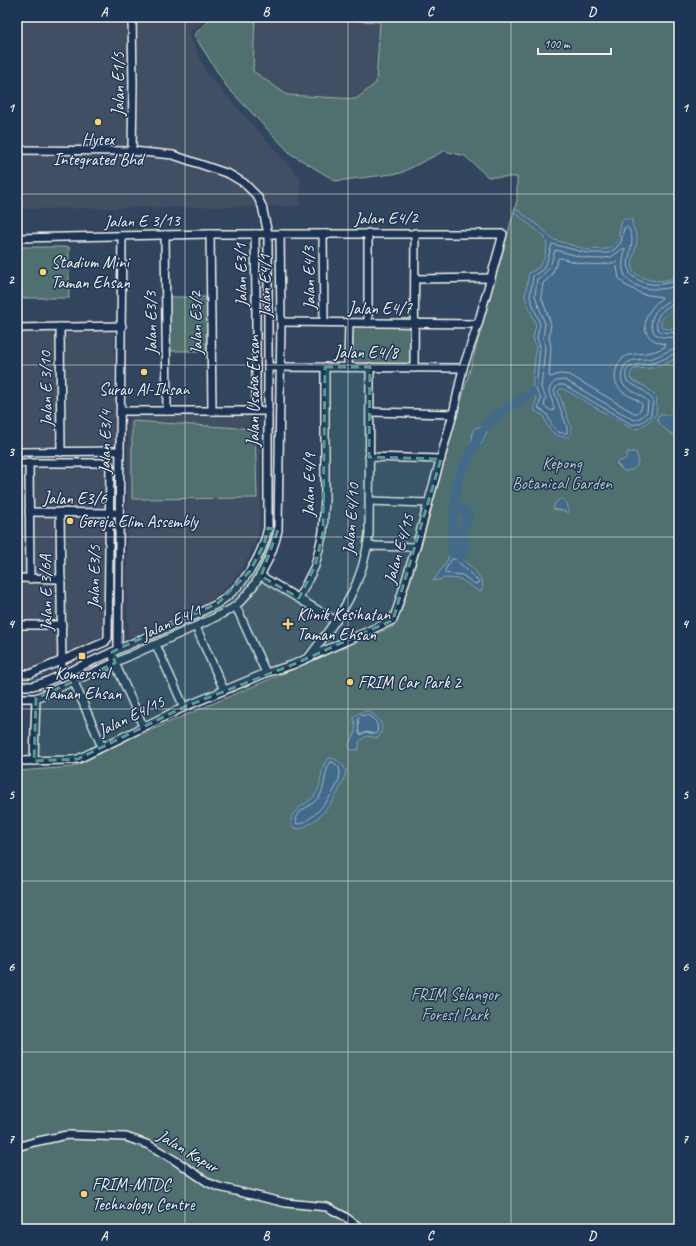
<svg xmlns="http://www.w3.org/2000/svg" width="696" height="1246" viewBox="0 0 696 1246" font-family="Caveat,sans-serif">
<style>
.built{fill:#415063}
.green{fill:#4f6f6e;stroke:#a2b0ab}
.water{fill:#436a8b;stroke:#8aa0b0}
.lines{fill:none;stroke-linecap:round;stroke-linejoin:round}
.shore{stroke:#adbbc3;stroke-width:1}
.river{stroke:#436a8b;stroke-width:9}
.minor-casing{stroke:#f4f1e8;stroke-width:10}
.minor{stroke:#1d3557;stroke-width:7}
.marked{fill:#549b93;fill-opacity:0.2;stroke:#549b93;stroke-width:3;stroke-dasharray:8 5;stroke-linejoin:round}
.grid{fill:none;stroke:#f4f1e8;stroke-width:1;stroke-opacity:0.55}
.poi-dot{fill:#ffd166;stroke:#1d3557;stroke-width:1.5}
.labels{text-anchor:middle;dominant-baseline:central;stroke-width:3;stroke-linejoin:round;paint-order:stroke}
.street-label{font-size:17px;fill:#f4f1e8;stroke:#1d3557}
.poi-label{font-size:17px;fill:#f4f1e8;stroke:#1d3557;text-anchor:start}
.park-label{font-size:17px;fill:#bac4bd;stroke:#1d3557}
.neatline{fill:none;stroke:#f4f1e8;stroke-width:1.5}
.grid-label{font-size:13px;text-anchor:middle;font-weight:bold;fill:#f4f1e8}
</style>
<rect width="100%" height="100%" fill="#32455e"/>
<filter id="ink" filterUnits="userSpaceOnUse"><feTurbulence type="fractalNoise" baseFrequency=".025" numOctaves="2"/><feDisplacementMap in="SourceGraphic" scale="8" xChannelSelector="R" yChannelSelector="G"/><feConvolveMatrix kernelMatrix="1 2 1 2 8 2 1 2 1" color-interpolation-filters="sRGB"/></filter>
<g filter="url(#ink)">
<g class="built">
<polygon points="17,17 210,17 188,32 208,75 301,179 300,206 17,209"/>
<polygon points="255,17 282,17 381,22 376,83 356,99 287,95 253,71"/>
<polygon points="65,321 65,333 114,332 115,445 17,446 17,322"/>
<polygon points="133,414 250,414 250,428 260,429 260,504 259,529 256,542 250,554 240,572 227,587 207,602 128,638 127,589 128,423 129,418"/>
<polygon points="17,458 111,458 116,462 112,644 31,680 17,680"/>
<polygon points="264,583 327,620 328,628 296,658 268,668 241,606 259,585"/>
</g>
<g class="green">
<polygon points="211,17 255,17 253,71 287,95 356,99 376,83 380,22 282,17 679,17 679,1229 17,1229 17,771 73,767 143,732 144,733 394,626 421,546 517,200 517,177 488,177 465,156 444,151 401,173 336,181 291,154 227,87 194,35"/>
<rect x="17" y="247" width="52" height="51"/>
<polygon points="166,297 211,297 212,351 167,351"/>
<polygon points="349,323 414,323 414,368 348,367"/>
<polygon points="132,421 255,429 257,498 132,499"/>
</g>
<g class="water">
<path d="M 515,208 L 545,231 L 552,239 L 587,250 L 607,249 L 613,246 L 618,240 L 622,219 L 632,219 C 631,229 637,231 637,240 C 636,251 630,262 633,272 C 646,282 668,285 679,273 L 679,306 L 663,317 L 661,321 L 661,327 L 667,329 L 679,328 L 679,356 L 671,361 L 653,368 L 634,369 L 631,372 L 630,379 L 646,387 L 657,398 L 656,414 L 654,417 L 640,428 L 635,429 L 629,427 L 564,389 L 560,389 L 558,391 L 571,426 L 571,435 L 569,437 C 555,438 547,430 544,416 L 535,411 L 534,405 L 537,399 L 532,392 L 536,346 L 533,337 L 536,325 L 525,297 L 529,273 L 538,268 L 544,259 L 547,245 L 544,236 L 514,212 Z"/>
<polygon points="659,415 672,415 679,417 679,439 665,429 660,424 657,419"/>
<polygon points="493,418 482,443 471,452 473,430 475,428 482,426"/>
<path d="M 627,452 L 636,452 C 641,464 636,471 624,471 L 616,463 C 622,459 628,462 627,452 Z"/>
<polygon points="560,499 563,499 567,504 569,512 567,513 564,511 553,509 555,503"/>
<path d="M 451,551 C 460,558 490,578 481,591 L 478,591 L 460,579 L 446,578 L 433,581 L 446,563 Z"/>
<path d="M 367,711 C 378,716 387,726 378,738 L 366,736 L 359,742 L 359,747 L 358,750 L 351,750 L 349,747 C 349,741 354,738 355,732 C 357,718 346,716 367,711 Z"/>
<path d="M 329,758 C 338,759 342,763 346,771 C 341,794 322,820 300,829 L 294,828 C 282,813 309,804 315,795 C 324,784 318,767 329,758 Z"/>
</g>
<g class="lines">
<g class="shore">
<path d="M 559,258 L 561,258 C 580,264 596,267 616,262 L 619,278 L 625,285 L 642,294 L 662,297 L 661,299 C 649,307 637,328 652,339 C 656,342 661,343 665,344 L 665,347 C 661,349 656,351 651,352 C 636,356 621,350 616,370 C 614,376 615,383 619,388 C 625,396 635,397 642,404 L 641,409 L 637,413 L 634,413 L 570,375 L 559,374 L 551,377 L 549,376 L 551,347 L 549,337 L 551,324 L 541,296 L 543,283 L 551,276 Z"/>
<path d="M 679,279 C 675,282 672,282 667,283 C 653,286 642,284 631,275 C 622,260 640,241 627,227 L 624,228 L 621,242 L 615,249 L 608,253 L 587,253 L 552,244 L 547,261 L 542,270 L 533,276 L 530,297 L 540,324 L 537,337 L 540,347 L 536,390 L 541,399 L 538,408 L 547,414 C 551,423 554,435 567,433 L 567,427 L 554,391 L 558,385 L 564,385 L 631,424 C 639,426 645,420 651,415 L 653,400 L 644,391 L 627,381 C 620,362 642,365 652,363 C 661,362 670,354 679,353"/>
<path d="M 679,285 C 663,292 626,292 623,269 C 622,263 624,256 625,250 L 624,248 L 611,257 L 597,259 L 586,258 L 555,250 C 551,264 550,271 537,279 L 535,296 L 545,324 L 543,337 L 545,347 L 541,388 L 546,398 L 544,406 L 552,411 L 554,410 C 554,398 542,391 556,381 L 565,380 L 632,419 L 635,420 L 640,418 L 647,412 L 648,402 C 641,393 628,391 623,384 C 621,380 621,376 622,372 C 626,356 641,361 653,358 C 661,355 670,349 679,348"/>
<path d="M 679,298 C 666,299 648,313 652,327 C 653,331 654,334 657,335 C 664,339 672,337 679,337"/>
<path d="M 679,303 C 669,304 654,314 657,326 C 657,328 658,330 660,331 C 666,334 673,332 679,332"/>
<polygon points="452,559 455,559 466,569 478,581 478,583 475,584 462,575 445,573 445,571"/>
<path d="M 367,715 C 375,719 379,723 377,732 L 375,734 L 366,732 L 360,735 L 359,733 L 358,719 L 360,716 Z"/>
<path d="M 331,762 C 360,768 312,826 297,824 C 292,811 313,806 319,797 C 326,788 324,767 331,762 Z"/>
</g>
<g class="river">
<polyline points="486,427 493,418 532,392"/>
<polyline points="454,508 465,511 468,516 462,533 464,546 460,558"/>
<polyline points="453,553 452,531 457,485 459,476 476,443"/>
</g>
<defs>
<g id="minor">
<path d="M 17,150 L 132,151 L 173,155 L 229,174 L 244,183 L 257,196 L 262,206 L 268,234 L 268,528 C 262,557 243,588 217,604 C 211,607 204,610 198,614 L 43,683 L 32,686 L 17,686"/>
<polyline points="132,151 133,84 132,17"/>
<polyline points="210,234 212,411"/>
<polyline points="255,234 256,297 256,411"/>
<polyline points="323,234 324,322"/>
<polyline points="165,235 167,411"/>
<polyline points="17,238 210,234 503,234 478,324 463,368 453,414 416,547 397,609 393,620 292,665 266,673 184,707 78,759 70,760 17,761"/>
<polyline points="415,279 491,278"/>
<polyline points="281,322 478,324"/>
<polyline points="368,323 368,233"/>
<polyline points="60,327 61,452"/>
<polyline points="17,328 122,326"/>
<polyline points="268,367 463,368"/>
<polyline points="348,367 349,323"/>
<polyline points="414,368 415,233"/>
<polyline points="121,411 268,411"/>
<polyline points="370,412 453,414"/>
<polyline points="17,452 120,451"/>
<polyline points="369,457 441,459"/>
<polyline points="29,462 30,579"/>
<polyline points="17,463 106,463 110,466 108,638 105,642 30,674 17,674"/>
<polyline points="369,501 428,503"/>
<polyline points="29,512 114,513"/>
<polyline points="60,512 62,674"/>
<polyline points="368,546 416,547"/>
<polyline points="261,576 336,621"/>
<polyline points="17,578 61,579"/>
<polyline points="299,598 315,566 323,532 325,499 325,367"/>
<polyline points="235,606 239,613 266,673"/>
<polyline points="17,625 62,625"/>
<polyline points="196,627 224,690"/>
<polyline points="156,645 184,707"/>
<polyline points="118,649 122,236"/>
<polyline points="112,652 115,663 143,726"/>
<path d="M 309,657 C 340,616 363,587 369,534 L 370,367"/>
<polyline points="74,682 102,747"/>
<path d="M 17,698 L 36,698 L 212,619 C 219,615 227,612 234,607 C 255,591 273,555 278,530 L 281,322 L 280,234"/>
<polyline points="34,761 36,698"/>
<polyline points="17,1147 34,1142 67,1135 126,1137 149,1145 176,1161 209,1183 219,1187 286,1203 327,1207 344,1216 362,1229"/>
</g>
</defs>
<use href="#minor" class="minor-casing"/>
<use href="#minor" class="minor"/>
</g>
</g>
<path class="marked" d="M 325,367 L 370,367 L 369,457 L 441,459 L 393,620 L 292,665 L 184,707 L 78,759 L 34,761 L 36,698 L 115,663 L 112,652 L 118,649 L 218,603 L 250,571 L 264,544 L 268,528 L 278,530 L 261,576 L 299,598 L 315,566 L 323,532 Z"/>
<path class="grid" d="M 185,17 L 185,1229M 348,17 L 348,1229M 511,17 L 511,1229M 17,194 L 679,194M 17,365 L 679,365M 17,537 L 679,537M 17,709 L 679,709M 17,881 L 679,881M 17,1052 L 679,1052"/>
<g class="poi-dot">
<circle cx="98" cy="122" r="4"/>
<circle cx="43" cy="272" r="4"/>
<circle cx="144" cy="372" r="4"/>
<circle cx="70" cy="521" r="4"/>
<path d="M286 618h4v4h4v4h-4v4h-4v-4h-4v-4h4z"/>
<rect x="78" y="652" width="8" height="8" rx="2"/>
<circle cx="350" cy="682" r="4"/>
<circle cx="84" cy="1194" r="4"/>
</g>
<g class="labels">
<g class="street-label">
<text transform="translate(118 84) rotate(-90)">Jalan E1/5</text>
<text transform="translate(386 218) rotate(-1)">Jalan E4/2</text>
<text transform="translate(142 221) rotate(-1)">Jalan E 3/13</text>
<text transform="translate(241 275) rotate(-91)">Jalan E3/1</text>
<text transform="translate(309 278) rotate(-91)">Jalan E4/3</text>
<text transform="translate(265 286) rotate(-91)">Jalan E4/1</text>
<text x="380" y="308">Jalan E4/7</text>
<text transform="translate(151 323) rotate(-91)">Jalan E3/3</text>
<text transform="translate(196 323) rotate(-91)">Jalan E3/2</text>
<text x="366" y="352">Jalan E4/8</text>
<text transform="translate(46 389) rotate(-91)">Jalan E 3/10</text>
<text transform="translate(253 391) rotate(-90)">Jalan Usaha Ehsan</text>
<text transform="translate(105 442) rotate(-89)">Jalan E3/4</text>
<text transform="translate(309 485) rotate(-89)">Jalan E4/9</text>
<text x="75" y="498">Jalan E3/6</text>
<text transform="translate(351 519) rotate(-86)">Jalan E4/10</text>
<text transform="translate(399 549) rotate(-74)">Jalan E4/15</text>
<text transform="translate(94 577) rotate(-89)">Jalan E3/5</text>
<text transform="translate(46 593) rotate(-91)">Jalan E 3/6A</text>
<text transform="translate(171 622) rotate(-24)">Jalan E4/1</text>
<text transform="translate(131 716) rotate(-26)">Jalan E4/15</text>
<text transform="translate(188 1151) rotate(31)">Jalan Kapur</text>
</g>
<g class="poi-label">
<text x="98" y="139" text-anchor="middle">Hytex<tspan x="98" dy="20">Integrated Bhd</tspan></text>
<text x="51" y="262">Stadium Mini<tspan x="51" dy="20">Taman Ehsan</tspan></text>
<text x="144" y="389" text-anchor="middle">Surau Al-Ihsan</text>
<text x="78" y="521">Gereja Elim Assembly</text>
<text x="297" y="614">Klinik Kesihatan<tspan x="297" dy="20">Taman Ehsan</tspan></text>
<text x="82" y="673" text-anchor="middle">Komersial<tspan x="82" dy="20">Taman Ehsan</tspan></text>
<text x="358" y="682">FRIM Car Park 2</text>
<text x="92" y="1184">FRIM-MTDC<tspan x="92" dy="20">Technology Centre</tspan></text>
</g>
<g class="park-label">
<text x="562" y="463">Kepong<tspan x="562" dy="20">Botanical Garden</tspan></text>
<text x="455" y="994">FRIM Selangor<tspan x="455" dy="20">Forest Park</tspan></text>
</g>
</g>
<rect width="696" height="1246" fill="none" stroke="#1d3557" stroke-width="44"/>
<path d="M538 48v6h73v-6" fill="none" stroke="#f4f1e8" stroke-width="2"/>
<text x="544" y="48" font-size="12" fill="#f4f1e8" stroke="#1d3557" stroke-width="3" paint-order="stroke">100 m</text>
<rect x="22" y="22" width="652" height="1202" class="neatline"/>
<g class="grid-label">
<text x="104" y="16">A</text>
<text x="266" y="16">B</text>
<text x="430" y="16">C</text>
<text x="592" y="16">D</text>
<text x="11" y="112">1</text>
<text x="685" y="112">1</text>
<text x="11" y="284">2</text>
<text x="685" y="284">2</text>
<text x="11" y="456">3</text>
<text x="685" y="456">3</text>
<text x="11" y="628">4</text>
<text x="685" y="628">4</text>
<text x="11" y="799">5</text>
<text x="685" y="799">5</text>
<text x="11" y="971">6</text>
<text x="685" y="971">6</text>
<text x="11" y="1143">7</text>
<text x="685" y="1143">7</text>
<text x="104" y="1240">A</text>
<text x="266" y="1240">B</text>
<text x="430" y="1240">C</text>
<text x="592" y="1240">D</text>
</g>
</svg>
